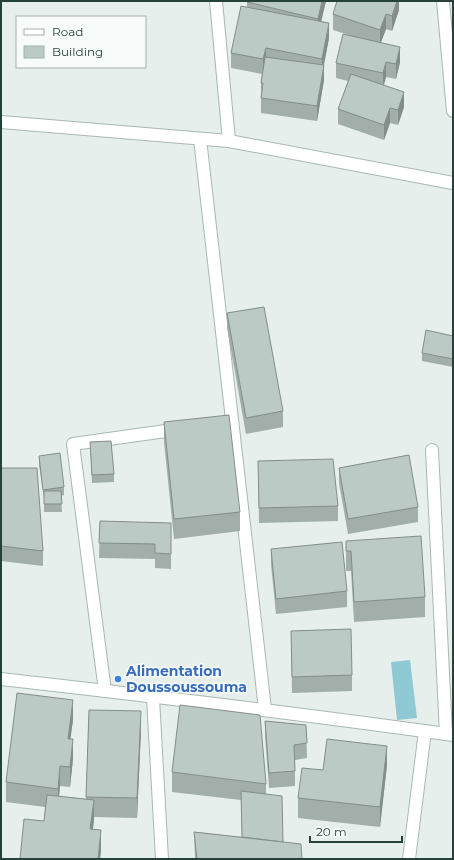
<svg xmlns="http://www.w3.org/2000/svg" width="454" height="860" viewBox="0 0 454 860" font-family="Montserrat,sans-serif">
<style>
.water{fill:#8ec9d4}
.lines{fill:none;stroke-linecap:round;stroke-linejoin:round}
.minor-casing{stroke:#a8b8b2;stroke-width:14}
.minor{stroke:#fff;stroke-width:12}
.wall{fill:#a1aea9}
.shaded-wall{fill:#838d89}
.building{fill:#bbcac4;stroke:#838d89}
.shop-dot{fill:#3f7fe0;stroke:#f7fbf9;stroke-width:1.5}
.labels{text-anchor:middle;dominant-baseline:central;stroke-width:3;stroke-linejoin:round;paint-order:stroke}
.shop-label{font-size:14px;font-weight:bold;fill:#366cbe;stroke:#f7fbf9;text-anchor:start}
</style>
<rect width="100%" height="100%" fill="#e6efeb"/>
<polygon class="water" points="410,660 417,718 397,720 391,662"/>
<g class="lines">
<defs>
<g id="minor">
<polyline points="216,1 229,141"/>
<polyline points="443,1 453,111"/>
<polyline points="1,122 229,141 453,183"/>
<polyline points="200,139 265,709"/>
<polyline points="432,450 446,734"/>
<path d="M 1,679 C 152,696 303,714 453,735"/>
<polyline points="105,691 73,444 180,429"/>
<polyline points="153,698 162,859"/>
<polyline points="409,859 425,731"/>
</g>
</defs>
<use href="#minor" class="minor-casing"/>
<use href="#minor" class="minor"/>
</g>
<g class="wall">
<polygon points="247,1 326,1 321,22 329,38 324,65 324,80 317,121 261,113 261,83 262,74 231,68 231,53 247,8"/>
<polygon points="399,1 399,10 392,31 386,29 381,42 400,62 396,79 386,77 384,85 404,107 398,125 390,123 384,140 338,124 338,109 348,81 336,78 336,63 349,35 333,30 333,14"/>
<polygon points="227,313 283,411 283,427 246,434 227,328"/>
<polygon points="453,336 453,367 422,361 422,353"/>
<polygon points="164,422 240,512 240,531 174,539 164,442"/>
<polygon points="90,442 114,474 114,482 92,483"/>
<polygon points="39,456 64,487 64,495 61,496 62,512 44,512 44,498 39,465"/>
<polygon points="258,461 338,506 338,521 259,523"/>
<polygon points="1,468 43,551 43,566 1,561"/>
<polygon points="339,468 418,507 418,522 348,534 339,483"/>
<polygon points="100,521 171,538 171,569 155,568 155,559 99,558"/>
<polygon points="346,541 425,597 425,617 354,622 351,571 346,571"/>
<polygon points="271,549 347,591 347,607 276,614 271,565"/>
<polygon points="291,631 352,675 352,691 292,693"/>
<polygon points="89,710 141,731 137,818 94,817 93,829 101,850 100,859 20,859 44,821 45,807 6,802 6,782 73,720 70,739 73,759 70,787 60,786 59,796 86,799"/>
<polygon points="265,721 306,725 307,758 295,760 295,786 269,788 265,736"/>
<polygon points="387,765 380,827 298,818 298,798 323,770"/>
<polygon points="172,772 266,784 266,794 283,842 302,859 195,859 194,832 242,837 241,800 172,792"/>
</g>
<g class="shaded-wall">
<polygon points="322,1 326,1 318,34 318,19"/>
<polygon points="397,1 399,1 399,10 392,31 392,16"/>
<polygon points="386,14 386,29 380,45 380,30"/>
<polygon points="329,23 329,38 322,74 322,59"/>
<polygon points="400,47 400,62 396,79 396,64"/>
<polygon points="266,48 266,63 263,75 263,59"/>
<polygon points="386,62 386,77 383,88 383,73"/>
<polygon points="324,65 324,80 317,121 317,106"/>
<polygon points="404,92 404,107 398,125 398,110"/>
<polygon points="390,108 390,123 384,140 384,125"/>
<polygon points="73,700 73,720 68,758 68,739"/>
<polygon points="141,711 141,731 137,818 137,798"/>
<polygon points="73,739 73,759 70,787 70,767"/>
<polygon points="387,746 387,765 380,827 380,807"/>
<polygon points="60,766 60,786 58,808 58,789"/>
<polygon points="94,800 94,820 90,849 90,829"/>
<polygon points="101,830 101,850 100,859 98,859"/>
</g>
<g class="building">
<polygon points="247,1 322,1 318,19 247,2"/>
<polygon points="337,1 397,1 392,16 386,14 380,30 333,14"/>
<polygon points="241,6 329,23 322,59 266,48 263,59 231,53"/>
<polygon points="343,34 400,47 396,64 386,62 383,73 336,63"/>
<polygon points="265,57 324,65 317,106 261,98 263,83 261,83"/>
<polygon points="351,74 404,92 398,110 390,108 384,125 338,109"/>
<polygon points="264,307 283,411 246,418 227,313"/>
<polygon points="426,330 453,336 453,359 422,353"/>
<polygon points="229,415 240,512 174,519 164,422"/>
<polygon points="111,441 114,474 92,475 90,442"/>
<polygon points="60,453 64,487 43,490 39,456"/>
<polygon points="409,455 418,507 348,519 339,468"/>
<polygon points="333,459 338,506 259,508 258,461"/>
<polygon points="1,468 37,468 43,551 1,546"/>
<polygon points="44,491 61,491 62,504 44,504"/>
<polygon points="100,521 171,523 171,554 155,553 155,544 99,543"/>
<polygon points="421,536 425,597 354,602 351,551 346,551 346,541"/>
<polygon points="342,542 347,591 276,599 271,549"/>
<polygon points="351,629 352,675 292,677 291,631"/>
<polygon points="17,693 73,700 68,739 73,739 70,767 60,766 58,789 6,782"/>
<polygon points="180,705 260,715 266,784 172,772"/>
<polygon points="89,710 141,711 137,798 86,797"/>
<polygon points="265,721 306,725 307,743 294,745 295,771 269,773"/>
<polygon points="327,739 387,746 380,807 298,798 302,768 323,770"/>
<polygon points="241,791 282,796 283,842 242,837"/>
<polygon points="47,795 94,800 90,829 101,830 98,859 20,859 24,819 44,821"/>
<polygon points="194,832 301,844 302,859 197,859"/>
</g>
<circle class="shop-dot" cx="118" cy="679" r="4"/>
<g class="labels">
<g class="shop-label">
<text x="126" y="671">Alimentation<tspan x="126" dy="16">Doussoussouma</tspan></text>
</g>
</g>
<rect width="454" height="860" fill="none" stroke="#24423a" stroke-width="4"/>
<rect x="16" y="16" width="130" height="52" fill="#f7fbf9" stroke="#a3b1ad"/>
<rect x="24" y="29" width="20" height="6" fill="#ffffff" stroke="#a3b1ad"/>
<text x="52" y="36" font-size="12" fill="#24423a">Road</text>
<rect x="24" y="46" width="20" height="12" fill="#bbcac4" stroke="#a3b1ad"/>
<text x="52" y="56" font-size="12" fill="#24423a">Building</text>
<path d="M310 836v6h92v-6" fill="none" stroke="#24423a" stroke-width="2"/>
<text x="316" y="836" font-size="12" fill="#24423a" stroke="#f7fbf9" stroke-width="3" paint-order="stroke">20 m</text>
</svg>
